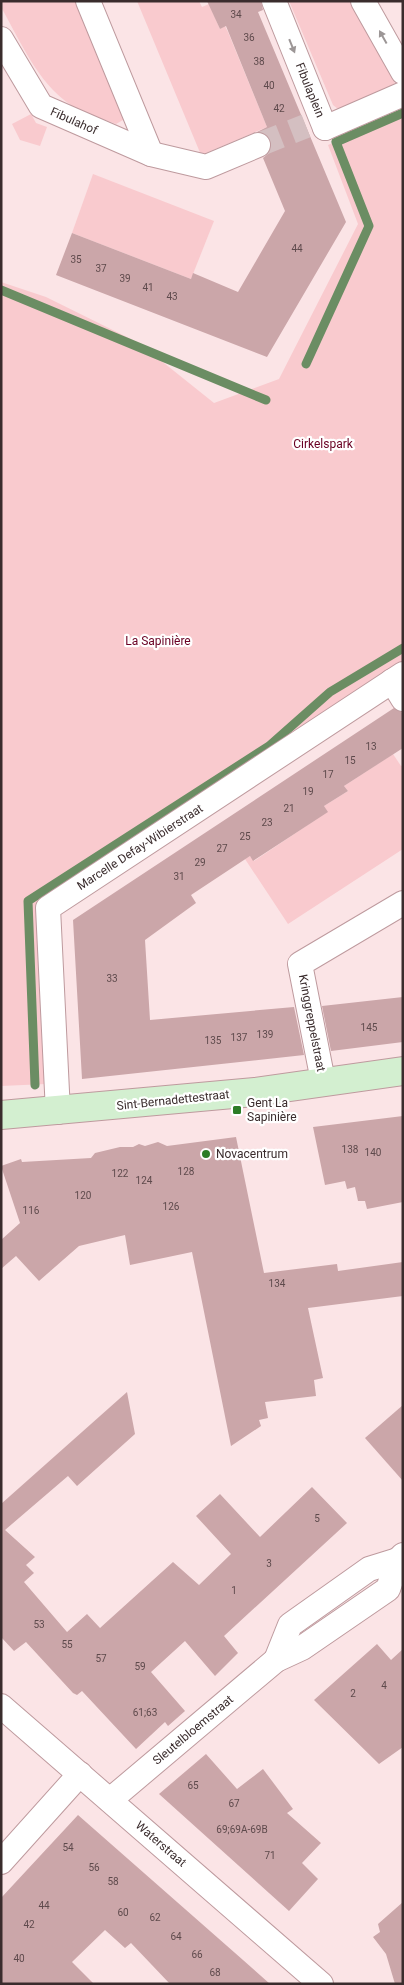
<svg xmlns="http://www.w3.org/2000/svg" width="404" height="1985" viewBox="0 0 404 1985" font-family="Roboto,sans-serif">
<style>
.green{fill:#f9cace}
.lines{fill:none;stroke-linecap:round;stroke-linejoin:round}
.stream{stroke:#6b8d63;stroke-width:9}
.building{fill:#cba6a9}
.street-tunnel{stroke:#d4bfc1;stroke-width:24;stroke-dasharray:24 12;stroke-linecap:butt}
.street-casing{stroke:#be9a9e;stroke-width:26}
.secondary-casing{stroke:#be9a9e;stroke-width:30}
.street{stroke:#fff;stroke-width:24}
.secondary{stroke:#d3efd0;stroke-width:28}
.oneway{fill:#9c9696}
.poi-dot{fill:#2c7c26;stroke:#fff;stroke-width:2}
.labels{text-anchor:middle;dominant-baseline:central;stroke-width:4.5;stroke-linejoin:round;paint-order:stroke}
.number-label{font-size:10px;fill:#5e4a4c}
.street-label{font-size:12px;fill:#3a2c2d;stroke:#fff}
.park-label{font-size:12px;fill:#690023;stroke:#fff}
.poi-label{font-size:12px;fill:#3a2c2d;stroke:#fff;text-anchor:start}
</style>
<rect width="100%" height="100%" fill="#fbe4e6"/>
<g class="green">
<path d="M 1,1 L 77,1 L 123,113 L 123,120 L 116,124 C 104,119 90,116 79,110 C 40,89 22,44 1,7 Z"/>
<polygon points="137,1 199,1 202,7 209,4 220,29 225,26 228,32 267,127 201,155"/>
<polygon points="289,1 351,1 393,78 396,87 343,109 338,109 333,105"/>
<polygon points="403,113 403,669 38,903 46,1084 1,1086 1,282 46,297 139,343 214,403 279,379 358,224 328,145"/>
<polygon points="31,114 36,123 47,127 40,146 20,140 12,124"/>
<polygon points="93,174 214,221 191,279 72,233"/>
<polygon points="393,754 401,766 403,765 403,849 288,924 245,859 250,856 254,861 327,812 324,806 348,791 344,786"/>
</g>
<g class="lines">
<g class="stream">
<polyline points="1,290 266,400"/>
<polyline points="306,364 369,226 336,142 403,113"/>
<polyline points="35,1085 28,901 269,746 330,692 403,648"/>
</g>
</g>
<g class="building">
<polygon points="207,1 261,1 263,10 258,12 346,222 267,357 56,275 72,233 191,279 193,273 238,292 285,211 263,158 269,153 271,140 266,134 257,132 267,127 226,26 220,29"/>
<polygon points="394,708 403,713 403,748 344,786 348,791 324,806 328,812 253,861 250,856 191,895 196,903 145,940 150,1020 294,1007 304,1055 82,1079 73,920"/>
<polygon points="403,997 403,1042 331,1051 322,1006"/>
<polygon points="403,1116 403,1202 367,1209 365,1201 358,1201 355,1187 347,1189 345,1181 325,1185 313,1127"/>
<polygon points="236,1137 264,1273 337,1264 338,1271 403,1262 403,1296 308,1308 323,1378 314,1380 316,1396 265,1402 268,1418 259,1420 261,1426 231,1446 192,1252 130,1265 125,1235 79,1246 39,1281 16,1256 1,1269 1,1240 20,1223 1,1166 21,1159 22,1162 91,1158 95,1153 120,1147 133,1147 139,1144 145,1146 158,1142 167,1146"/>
<polygon points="127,1392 135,1434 77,1486 68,1476 5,1530 35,1557 26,1565 34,1573 24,1582 67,1632 87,1614 100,1628 173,1562 199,1585 231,1554 196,1516 220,1494 260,1537 312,1487 347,1523 224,1636 238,1653 215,1676 185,1641 151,1672 185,1711 168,1726 165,1722 136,1749 82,1691 77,1695 73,1693 26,1642 14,1651 1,1637 1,1504"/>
<polygon points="403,1405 403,1481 365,1438"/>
<polygon points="377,1644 391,1660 403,1649 403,1747 379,1764 314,1700"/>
<polygon points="206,1754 237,1789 263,1769 293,1809 287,1813 321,1843 302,1863 318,1879 289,1911 159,1794"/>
<polygon points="78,1815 243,1960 270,1984 170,1984 131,1943 125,1948 105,1930 72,1962 94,1984 1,1984 1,1898"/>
<polygon points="403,1902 403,1984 395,1984 386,1954 373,1937 380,1932 378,1924"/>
</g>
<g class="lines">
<polyline class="street-tunnel" points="258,145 306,126"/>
<defs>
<g id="street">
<polyline points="88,1 151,154"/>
<polyline points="274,1 325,128"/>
<polyline points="363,1 403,72"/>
<polyline points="1,39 41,106 151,154 206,167 258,145"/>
<polyline points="325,128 403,94"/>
<polyline points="392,681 403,699"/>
<polyline points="323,1081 300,964 403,903"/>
<polyline points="58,1112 48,908 403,674"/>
<polyline points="276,1660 290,1625 369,1569 398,1560"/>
<polyline points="1,1706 321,1984"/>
<polyline points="110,1800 276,1660 302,1648 388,1589 398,1560 403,1555"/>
<polyline points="1,1862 80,1774"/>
</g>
<polyline id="secondary" points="1,1115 255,1092 403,1071"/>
</defs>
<use href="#street" class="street-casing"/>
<use href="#secondary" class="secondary-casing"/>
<use href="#street" class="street"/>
<use href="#secondary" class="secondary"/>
</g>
<defs><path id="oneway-solid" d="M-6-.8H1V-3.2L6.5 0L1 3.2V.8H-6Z" transform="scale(1.25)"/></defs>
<g class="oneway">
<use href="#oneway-solid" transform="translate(383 37) rotate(-119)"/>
<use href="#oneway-solid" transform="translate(292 46) rotate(68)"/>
</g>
<g class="poi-dot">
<rect x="232" y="1105" width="10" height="10" rx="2.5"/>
<circle cx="206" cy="1154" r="5"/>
</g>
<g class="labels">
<g class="number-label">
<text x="236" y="14">34</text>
<text x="249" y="37">36</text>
<text x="259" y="61">38</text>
<text x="269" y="85">40</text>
<text x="279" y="108">42</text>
<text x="297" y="248">44</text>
<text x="76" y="259">35</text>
<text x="101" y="268">37</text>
<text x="125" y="278">39</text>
<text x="148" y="287">41</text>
<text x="172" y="296">43</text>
<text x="371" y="746">13</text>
<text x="350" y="760">15</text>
<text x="328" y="774">17</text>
<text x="308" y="791">19</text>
<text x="289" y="808">21</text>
<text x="267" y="822">23</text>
<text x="245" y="836">25</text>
<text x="222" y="848">27</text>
<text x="200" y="862">29</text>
<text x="179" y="876">31</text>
<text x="112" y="978">33</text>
<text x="369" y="1027">145</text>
<text x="265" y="1034">139</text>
<text x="239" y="1037">137</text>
<text x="213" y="1040">135</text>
<text x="350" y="1149">138</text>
<text x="373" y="1152">140</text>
<text x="186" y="1171">128</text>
<text x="120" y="1173">122</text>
<text x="144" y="1180">124</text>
<text x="83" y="1195">120</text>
<text x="171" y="1206">126</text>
<text x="31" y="1210">116</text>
<text x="277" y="1283">134</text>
<text x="317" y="1518">5</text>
<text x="269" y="1563">3</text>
<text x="234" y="1590">1</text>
<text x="39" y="1624">53</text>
<text x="67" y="1644">55</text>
<text x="101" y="1658">57</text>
<text x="140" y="1666">59</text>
<text x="384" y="1685">4</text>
<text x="353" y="1693">2</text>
<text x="145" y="1712">61;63</text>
<text x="193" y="1785">65</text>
<text x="234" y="1803">67</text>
<text x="242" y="1829">69;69A-69B</text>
<text x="68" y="1847">54</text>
<text x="270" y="1855">71</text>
<text x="94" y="1867">56</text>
<text x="113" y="1881">58</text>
<text x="44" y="1905">44</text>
<text x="123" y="1912">60</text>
<text x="155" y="1917">62</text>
<text x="29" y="1924">42</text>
<text x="176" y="1936">64</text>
<text x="197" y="1954">66</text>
<text x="19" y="1958">40</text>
<text x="215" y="1972">68</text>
</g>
<g class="street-label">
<text transform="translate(310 90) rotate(68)">Fibulaplein</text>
<text transform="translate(74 121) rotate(24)">Fibulahof</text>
<text transform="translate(140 847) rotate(-33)">Marcelle Defay-Wibierstraat</text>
<text transform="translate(312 1023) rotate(79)">Kringgreppelstraat</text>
<text transform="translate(173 1100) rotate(-6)">Sint-Bernadettestraat</text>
<text transform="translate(193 1730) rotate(-40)">Sleutelbloemstraat</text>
<text transform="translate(161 1844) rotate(41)">Waterstraat</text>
</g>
<g class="park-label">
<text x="323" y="444">Cirkelspark</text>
<text x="158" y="641">La Sapinière</text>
</g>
<g class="poi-label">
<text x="247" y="1103">Gent La<tspan x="247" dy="14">Sapinière</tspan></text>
<text x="216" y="1154">Novacentrum</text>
</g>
</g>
<rect width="404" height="1985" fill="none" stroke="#3a2c2d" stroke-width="5"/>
</svg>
